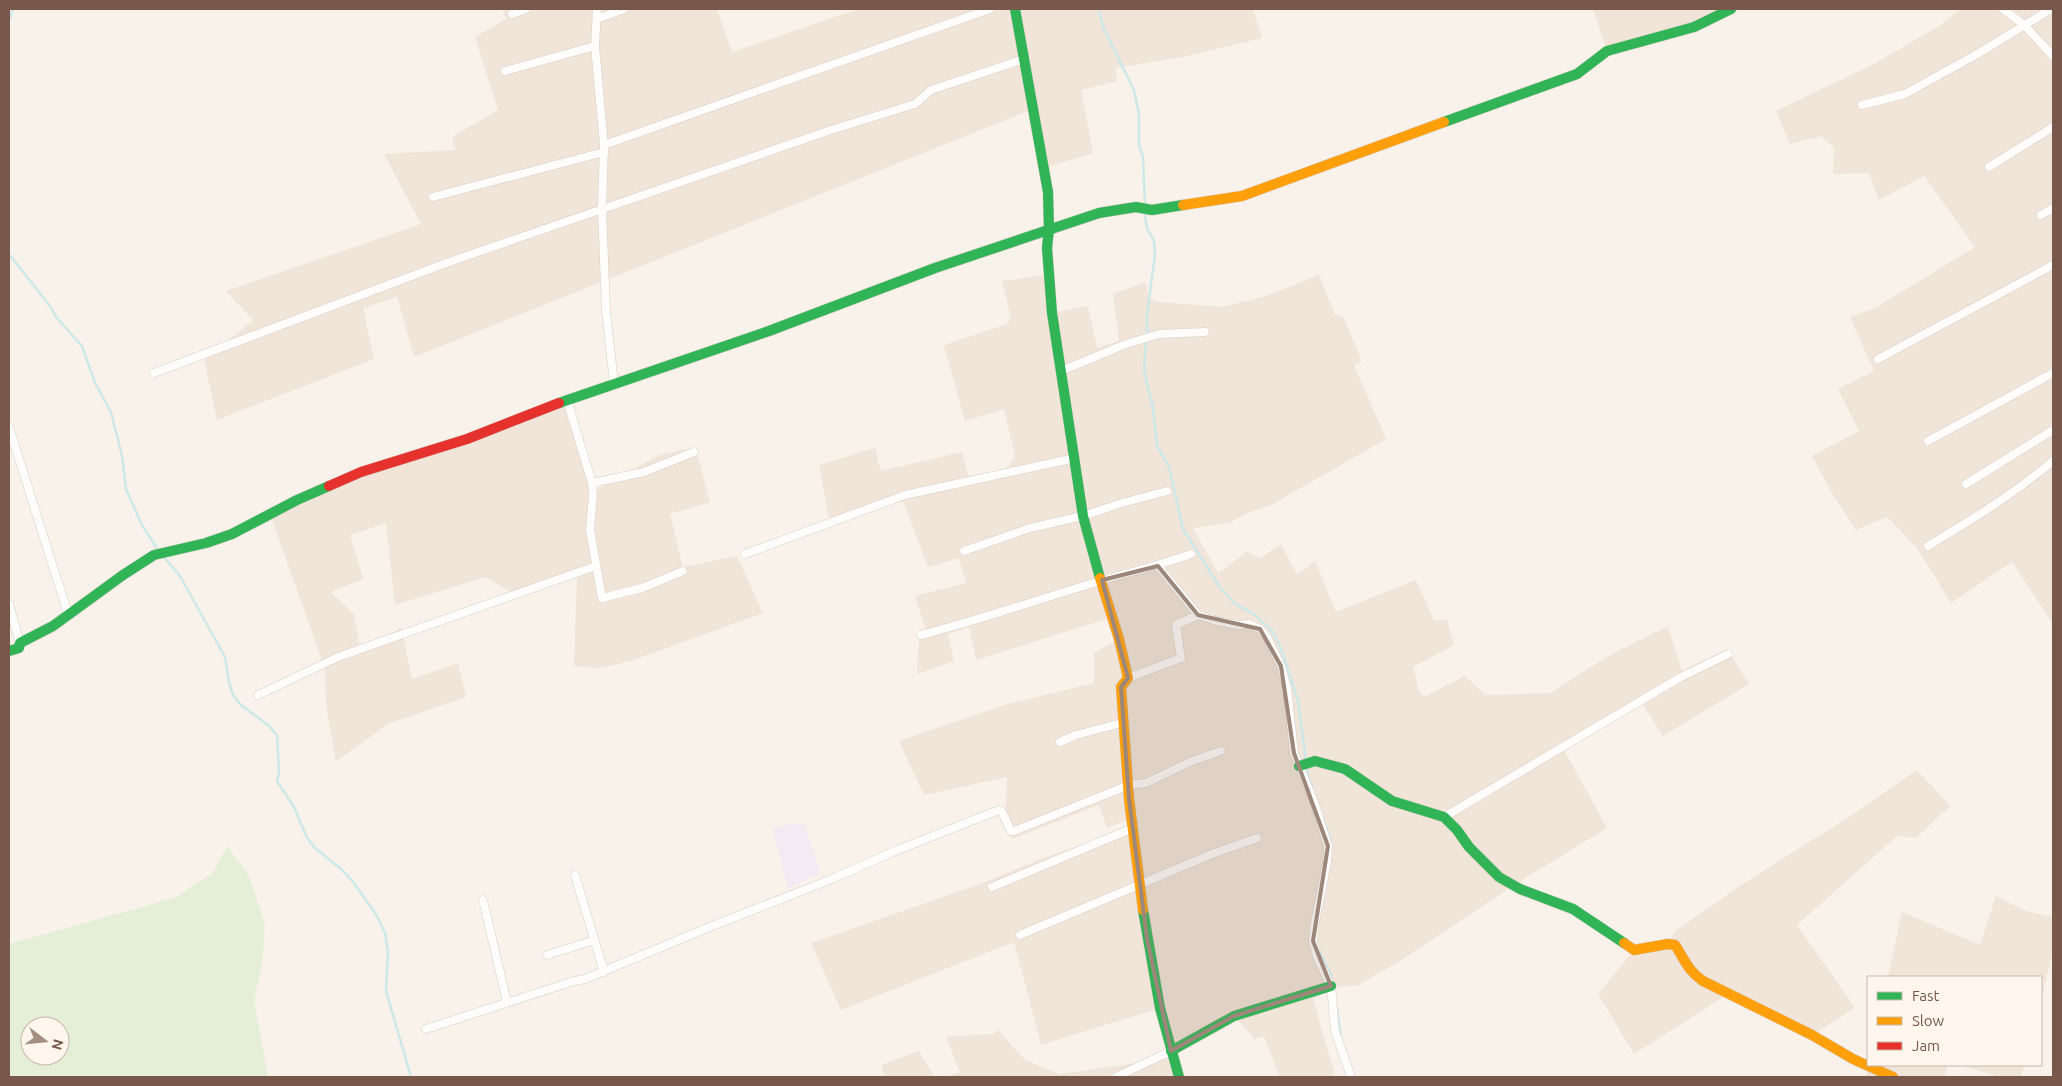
<svg xmlns="http://www.w3.org/2000/svg" width="2062" height="1086" viewBox="0 0 2062 1086" font-family="Ubuntu,sans-serif">
<style>
.residential{fill:#f1e4d8}
.education{fill:#f4eaf3}
.green{fill:#e5eed6;fill-rule:evenodd}
.lines{fill:none;stroke-linecap:round;stroke-linejoin:round}
.stream{stroke:#cde8e8;stroke-width:2.5}
.street-casing{stroke:#d6cec8;stroke-width:9}
.fast-casing{stroke:#d7cec8;stroke-width:11}
.slow-casing{stroke:#d7cec8;stroke-width:11}
.jam-casing{stroke:#d7cec8;stroke-width:11}
.street{stroke:#fefdfc;stroke-width:8}
.fast{stroke:#30b455;stroke-width:10}
.slow{stroke:#ff9f0a;stroke-width:10}
.jam{stroke:#e5322d;stroke-width:10}
.marked{fill:#9d867a;fill-opacity:0.2;stroke:#9d867a;stroke-width:4;stroke-linejoin:round}
</style>
<rect width="100%" height="100%" fill="#f8f2eb"/>
<g class="residential">
<polygon points="502,9 717,9 732,52 858,9 1253,9 1262,38 1188,56 1115,68 1117,81 1081,90 1093,153 1044,168 1033,109 414,357 397,297 363,308 374,359 217,420 204,360 253,320 226,291 421,224 384,154 456,150 452,137 498,110 475,37 506,19"/>
<polygon points="1593,9 1731,9 1694,27 1607,51"/>
<polygon points="1961,9 2053,9 2053,624 2012,562 1951,603 1917,548 1887,517 1856,530 1832,493 1812,456 1859,431 1838,389 1874,371 1850,317 1877,307 1975,247 1924,176 1879,200 1869,173 1833,174 1834,148 1821,136 1790,144 1776,111 1876,63 1942,24"/>
<polygon points="1048,275 1052,313 1088,306 1097,348 1119,341 1113,294 1146,282 1149,299 1160,302 1222,307 1266,296 1319,275 1335,315 1343,317 1362,361 1354,365 1386,439 1269,506 1247,513 1230,523 1193,528 1218,573 1247,552 1260,558 1281,544 1297,575 1315,561 1336,612 1416,580 1434,620 1447,620 1454,645 1413,667 1420,694 1426,696 1465,676 1486,695 1551,693 1608,656 1668,626 1682,671 1727,649 1749,684 1663,736 1642,703 1564,750 1607,828 1516,884 1395,964 1358,985 1331,988 1313,999 1335,1075 1329,1077 1280,1077 1264,1036 1255,1039 1234,1016 1171,1051 1160,1008 1041,1045 1014,942 841,1010 811,943 983,883 1041,859 1108,836 1110,832 1133,828 1131,818 1107,828 1099,805 1012,839 1005,814 1007,777 924,795 899,741 1004,705 1094,683 1094,653 1119,639 1113,617 976,660 969,627 948,634 954,661 917,674 919,639 927,635 915,596 966,583 959,558 928,567 903,501 830,523 819,465 875,448 881,471 962,452 969,478 1008,468 1015,456 1004,409 965,421 944,345 1007,324 1011,318 1002,281"/>
<polygon points="567,400 596,490 657,456 683,449 697,454 710,502 670,514 683,567 737,556 763,613 631,661 600,668 574,666 577,577 515,595 485,577 395,605 386,523 350,535 363,579 331,592 354,614 361,653 401,627 412,679 458,663 466,697 390,723 336,761 327,711 324,666 270,514 297,500"/>
<polygon points="1917,770 1950,806 1916,838 1897,836 1797,925 1855,1008 1812,1035 1728,994 1634,1054 1598,994 1634,950 1668,944 1674,932 1738,887 1844,820"/>
<polygon points="1996,896 2026,911 2053,917 2053,951 2041,1000 2041,977 1888,977 1902,912 1980,945"/>
<polygon points="998,1030 1025,1060 1059,1074 1173,1058 1179,1077 946,1077 960,1072 946,1037 993,1034"/>
<polygon points="919,1051 934,1077 885,1077 881,1065"/>
<polygon points="1869,1065 1948,1065 1944,1077 1866,1077"/>
<polygon points="1959,1065 2024,1065 2021,1077 2000,1077"/>
</g>
<polygon class="education" points="804,822 821,873 788,888 772,828"/>
<path class="green" d="M 227,846 L 249,876 L 265,925 L 262,965 L 254,1000 L 268,1077 L 9,1077 L 9,944 L 174,898 L 213,873 ZM 30,1026 L 60,1026 L 60,1056 L 30,1056 Z"/>
<g class="lines">
<g class="stream">
<polyline points="1098,9 1104,29 1134,90 1139,114 1139,144 1143,157 1145,206"/>
<polyline points="9,21 13,9"/>
<polyline points="1144,211 1147,228 1154,241 1155,255 1147,314 1147,335"/>
<polyline points="9,254 50,306 56,317 82,346 95,383 111,412 122,456 126,489 142,525 158,550"/>
<polyline points="1146,341 1144,370 1153,408 1157,446 1169,467 1183,529 1219,586 1234,603 1254,614 1273,632 1281,648 1298,701 1306,761"/>
<polyline points="163,556 180,576 225,657 229,682 233,695 241,705 268,725 277,735 279,773 277,781 294,807 307,838 315,848 341,869 354,883 377,916 385,933 388,952 386,991 411,1077"/>
<polyline points="1307,766 1308,776 1313,790"/>
<polyline points="1318,804 1331,841 1331,846"/>
<polyline points="1319,950 1331,974 1333,984"/>
<polyline points="1337,1009 1341,1038"/>
</g>
<defs>
<g id="street">
<polyline points="597,9 595,46 604,145 602,209 606,311 614,384"/>
<polyline points="2003,9 2024,25 2053,56"/>
<polyline points="512,14 526,9"/>
<polyline points="597,19 624,9"/>
<polyline points="505,71 595,46"/>
<polyline points="1862,105 1905,94 1979,53 2051,9"/>
<polyline points="604,145 990,9"/>
<polyline points="1989,167 2053,127"/>
<polyline points="433,197 604,152"/>
<polyline points="2041,215 2053,208"/>
<polyline points="1878,359 2053,265"/>
<polyline points="1061,371 1126,344 1159,334 1205,332"/>
<polyline points="154,373 449,262 831,130 915,104 931,90 1024,59"/>
<polyline points="567,400 592,483 593,496 590,530 602,598 642,588 683,571"/>
<polyline points="9,427 68,614"/>
<polyline points="1928,441 2053,373"/>
<polyline points="592,483 644,472 694,452"/>
<polyline points="1966,484 2053,430"/>
<path d="M 1928,546 C 1971,520 2014,494 2053,461"/>
<polyline points="964,551 1030,528 1083,516 1122,503 1167,491"/>
<polyline points="745,554 905,495 1075,458"/>
<polyline points="1158,566 1198,615 1217,621 1239,625 1249,624 1260,629 1267,637 1281,666 1287,688 1294,753 1314,802 1328,846 1327,862 1314,927 1313,941 1317,957 1331,986 1335,1031 1351,1077"/>
<polyline points="9,604 20,643"/>
<path d="M 921,635 C 982,619 1040,599 1100,581 C 1131,572 1161,565 1191,554"/>
<polyline points="1128,678 1181,658 1176,625 1198,615"/>
<polyline points="258,695 338,657 596,566"/>
<polyline points="1060,742 1076,735 1122,723"/>
<polyline points="1444,817 1681,677 1728,654"/>
<polyline points="575,875 604,972"/>
<polyline points="992,887 1133,828"/>
<polyline points="483,900 507,1002"/>
<polyline points="1020,935 1212,854 1257,838"/>
<polyline points="547,955 595,940"/>
<polyline points="426,1029 574,981 585,979 707,928 832,879 895,851 999,810 1002,812 1011,831 1014,831 1129,785 1146,783 1192,761 1221,751"/>
<polyline points="1116,1077 1171,1051"/>
</g>
<g id="fast">
<polyline points="1015,9 1048,192 1049,229 1047,248 1052,313 1083,516 1100,578"/>
<polyline points="1444,122 1577,74 1607,51 1694,27 1731,9"/>
<polyline points="559,403 769,331 935,268 1099,213 1136,207 1152,210 1183,205"/>
<polyline points="9,651 19,648 20,643 53,626 123,575 154,555 206,543 232,534 297,500 329,486"/>
<polyline points="1299,766 1315,761 1345,769 1392,801 1444,817 1457,830 1469,847 1499,877 1520,889 1573,909 1624,943"/>
<polyline points="1143,910 1160,1008 1179,1077"/>
<polyline points="1171,1051 1234,1016 1331,986"/>
</g>
<g id="slow">
<polyline points="1183,205 1242,196 1444,122"/>
<polyline points="1100,578 1119,639 1128,678 1121,687 1129,799 1143,910"/>
<path d="M 1624,943 L 1634,950 L 1668,944 L 1675,945 C 1685,960 1688,971 1703,981 L 1812,1035 L 1853,1059 L 1893,1077"/>
</g>
<polyline id="jam" points="329,486 361,472 467,439 559,403"/>
</defs>
<use href="#street" class="street-casing"/>
<use href="#fast" class="fast-casing"/>
<use href="#slow" class="slow-casing"/>
<use href="#jam" class="jam-casing"/>
<use href="#street" class="street"/>
<use href="#fast" class="fast"/>
<use href="#slow" class="slow"/>
<use href="#jam" class="jam"/>
</g>
<path class="marked" d="M 1158,566 L 1198,615 L 1260,629 L 1281,666 L 1294,753 L 1328,846 L 1313,941 L 1331,986 L 1234,1016 L 1171,1051 L 1147,939 L 1129,799 L 1121,687 L 1128,678 L 1102,580 Z"/>
<rect width="2062" height="1086" fill="none" stroke="#77584a" stroke-width="20"/>
<rect x="1867" y="976" width="175" height="90" fill="#fff7ed" stroke="#c9b7ac"/>
<rect x="1877" y="992" width="25" height="8" fill="#30b455" stroke="#c9b7ac"/>
<text x="1912" y="1001" font-size="15" fill="#77584a">Fast</text>
<rect x="1877" y="1017" width="25" height="8" fill="#ff9f0a" stroke="#c9b7ac"/>
<text x="1912" y="1026" font-size="15" fill="#77584a">Slow</text>
<rect x="1877" y="1042" width="25" height="8" fill="#e5322d" stroke="#c9b7ac"/>
<text x="1912" y="1051" font-size="15" fill="#77584a">Jam</text>
<g transform="translate(45 1041) rotate(106)"><circle r="24" fill="#fff7ed" stroke="#c9b7ac"/>
<path d="M0-4L9 19L0 12L-9 19Z" fill="#a48e82"/>
<text y="-8" font-size="14" font-weight="bold" text-anchor="middle" fill="#77584a">N</text>
</g>
</svg>
